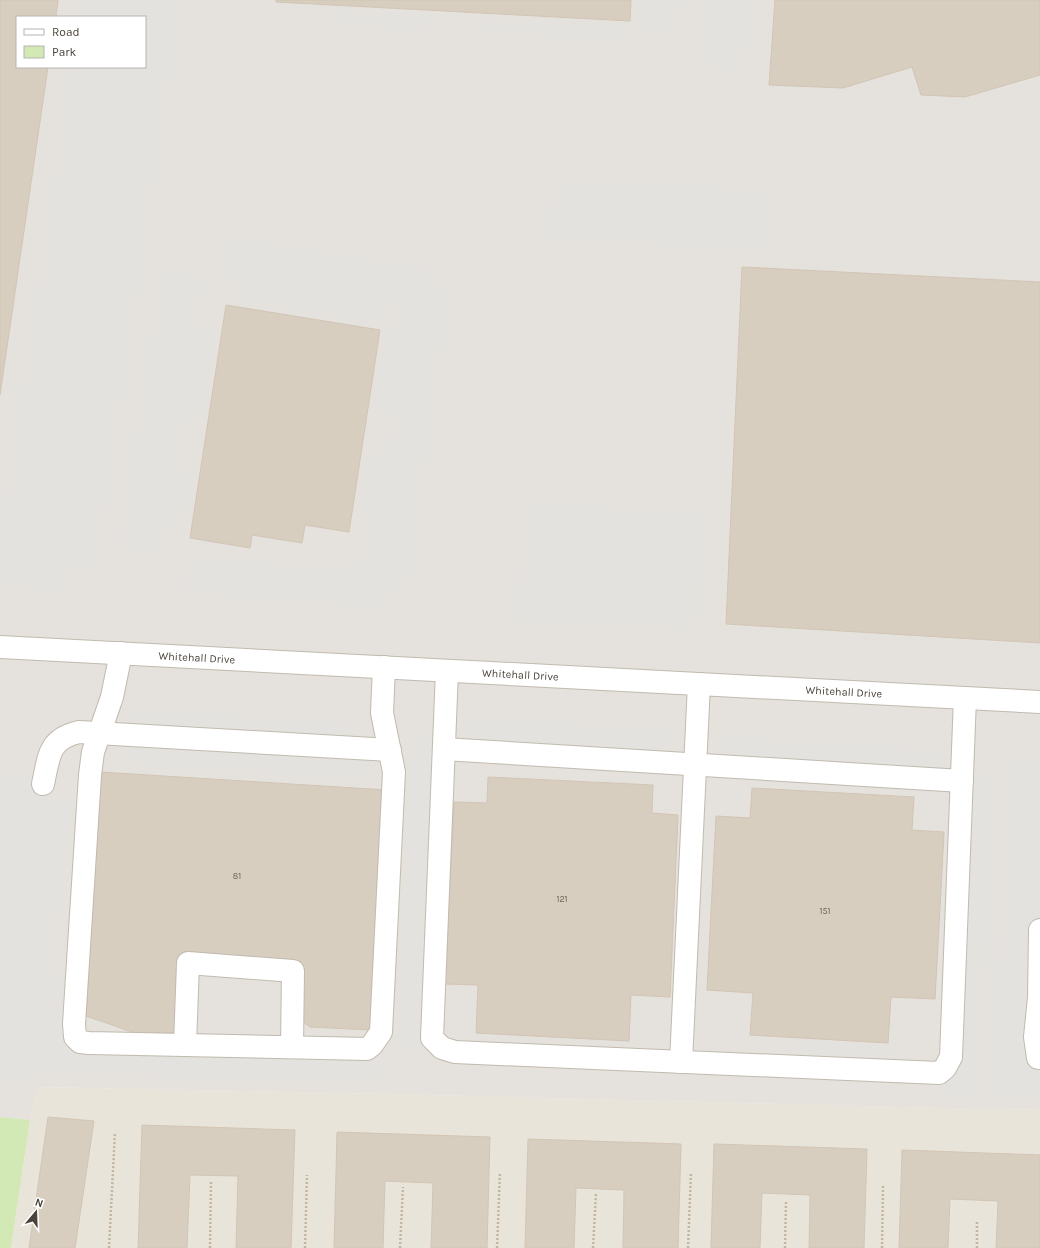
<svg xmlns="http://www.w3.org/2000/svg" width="1040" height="1248" viewBox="0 0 1040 1248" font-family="Karla,sans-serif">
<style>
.residential{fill:#e9e4d9}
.industrial{fill:#e5e1dc;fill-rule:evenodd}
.green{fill:#d3e9b5}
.parking{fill:#e4e2df}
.building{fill:#d7cec0;stroke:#d2c5b4}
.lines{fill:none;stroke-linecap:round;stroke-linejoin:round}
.minor-casing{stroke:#c1baae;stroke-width:24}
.path{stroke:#c3b59f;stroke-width:2.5;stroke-dasharray:2 2;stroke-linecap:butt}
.minor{stroke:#fff;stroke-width:22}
.labels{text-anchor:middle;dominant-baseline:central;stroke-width:3.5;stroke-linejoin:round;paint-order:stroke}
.number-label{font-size:9px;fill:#6d665b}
.street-label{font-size:11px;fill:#4a4339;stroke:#fff}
</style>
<rect width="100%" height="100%" fill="#f5f2eb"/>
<polygon class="residential" points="35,1087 391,1094 982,1109 1040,1108 1040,1248 11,1248"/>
<path class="industrial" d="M 0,0 L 1040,0 L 1040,1108 L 982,1109 L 391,1094 L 36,1087 L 30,1120 L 0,1117 ZM 17,17 L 145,17 L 145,67 L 17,67 Z"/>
<polygon class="green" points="0,1117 30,1120 11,1248 0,1248"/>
<g class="parking">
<polygon points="82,0 181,0 95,572 67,568 63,594 0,584 0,539 72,67 145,67 145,17 79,17"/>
<polygon points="639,0 696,0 695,6 680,6 679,32 637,30"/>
<polygon points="708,0 759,0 754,50 743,48 741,71 702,67"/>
<polygon points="336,11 428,15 427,30 335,26"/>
<polygon points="473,19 621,26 620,40 472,33"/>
<polygon points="555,183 776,189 776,250 544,239"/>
<polygon points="228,237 432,269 429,289 449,291 407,589 390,588 387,607 182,593 185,560 350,567 366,560 374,548 360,547 367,453 387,455 396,419 374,415 387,329 404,332 407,310 382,304 380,322 237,300 240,282 222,278"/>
<polygon points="162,271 203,278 195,326 215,330 200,420 183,417 174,471 191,474 182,527 161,523 155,555 117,548"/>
<polygon points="522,504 700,511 696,629 517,622"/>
<polygon points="134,709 361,725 360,742 376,743 374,780 131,763"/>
<polygon points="465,718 670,728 668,771 463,759"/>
<polygon points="413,737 452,741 435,1049 396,1047"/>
<polygon points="723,737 942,750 939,792 720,779"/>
<polygon points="1008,756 1040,758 1040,1098 992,1097"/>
<polygon points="0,771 51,778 49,799 71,802 35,1083 0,1078"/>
<polygon points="957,772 993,774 979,1097 943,1095"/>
<polygon points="54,976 81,980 79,1035 300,1035 379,1038 377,1083 42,1073"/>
<polygon points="794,1041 889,1045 888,1075 792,1071"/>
</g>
<g class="building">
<polygon points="0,0 58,0 56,17 17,17 17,67 48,67 0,395"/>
<polygon points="276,0 631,0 630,21 276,2"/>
<polygon points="775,0 1040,0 1040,75 965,97 921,95 912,67 843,88 769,85"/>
<polygon points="742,267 1040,282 1040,643 726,624"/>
<polygon points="226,305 380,330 349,532 305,525 302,543 252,535 250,548 190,538"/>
<polygon points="100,772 387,790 371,1030 310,1027 291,1014 293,971 188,963 185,1033 135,1033 86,1016"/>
<polygon points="488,777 653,785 652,813 678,815 670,997 631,995 629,1041 476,1033 478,985 445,984 454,802 487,803"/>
<polygon points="752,788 914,797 912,830 944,832 935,999 891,997 888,1043 750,1035 753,993 707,990 716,816 750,818"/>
<polygon points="48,1117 94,1121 75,1248 29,1248"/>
<polygon points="142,1125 295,1130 291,1248 236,1248 238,1176 190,1175 187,1248 138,1248"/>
<polygon points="337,1132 490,1137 487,1248 431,1248 433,1183 385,1181 383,1248 334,1248"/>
<polygon points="528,1139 681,1144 678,1248 623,1248 624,1190 576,1188 574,1248 525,1248"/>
<polygon points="714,1144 867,1149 864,1248 809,1248 810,1195 762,1193 760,1248 711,1248"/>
<polygon points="902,1150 1040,1155 1040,1248 996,1248 998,1201 950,1199 948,1248 899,1248"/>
</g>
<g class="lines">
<defs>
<g id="minor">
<path id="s1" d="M 0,647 L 1040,702"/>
<polyline points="121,653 112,697 93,752 90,775 74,1024 75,1037 80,1042 89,1043 367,1049 372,1045 381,1032 394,772 382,713 384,667"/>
<polyline points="447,671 432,1038 442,1048 455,1052 939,1073 945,1068 951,1057 965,698"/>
<polyline points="444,749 962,781"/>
<path d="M 43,784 C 49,757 48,739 79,732 L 390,750"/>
<polyline points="1040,930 1039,998 1035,1037 1038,1058 1040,1058"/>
<polyline points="185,1045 188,963 293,971 292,1047"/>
<polyline points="681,1062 699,684"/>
</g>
</defs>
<use href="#minor" class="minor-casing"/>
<g class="path">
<polyline points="109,1248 115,1132"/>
<polyline points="210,1248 211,1180"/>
<polyline points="305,1248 307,1175"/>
<polyline points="400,1248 403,1187"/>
<polyline points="497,1248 500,1172"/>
<polyline points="593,1248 596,1193"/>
<polyline points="688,1248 691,1172"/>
<polyline points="785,1248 786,1200"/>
<polyline points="882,1248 883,1186"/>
<polyline points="977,1248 977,1220"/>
</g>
<use href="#minor" class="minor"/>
</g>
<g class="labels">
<g class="number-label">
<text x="237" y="876">81</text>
<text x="562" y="899">121</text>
<text x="825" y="911">151</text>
</g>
<g class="street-label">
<text stroke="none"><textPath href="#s1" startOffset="197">Whitehall Drive</textPath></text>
<text stroke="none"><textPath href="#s1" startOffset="521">Whitehall Drive</textPath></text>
<text stroke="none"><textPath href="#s1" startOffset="845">Whitehall Drive</textPath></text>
</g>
</g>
<rect x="16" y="16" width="130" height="52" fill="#ffffff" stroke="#b7b4b0"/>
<rect x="24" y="29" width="20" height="6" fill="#ffffff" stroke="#b7b4b0"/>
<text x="52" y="36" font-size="12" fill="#4a4339">Road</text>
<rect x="24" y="46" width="20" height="12" fill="#d3e9b5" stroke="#b7b4b0"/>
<text x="52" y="56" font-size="12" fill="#4a4339">Park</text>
<g transform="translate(36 1212) rotate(19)" stroke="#ffffff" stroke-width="3" paint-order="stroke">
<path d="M0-3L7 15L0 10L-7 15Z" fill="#4a4339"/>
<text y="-6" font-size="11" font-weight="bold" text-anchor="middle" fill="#4a4339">N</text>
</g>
</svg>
